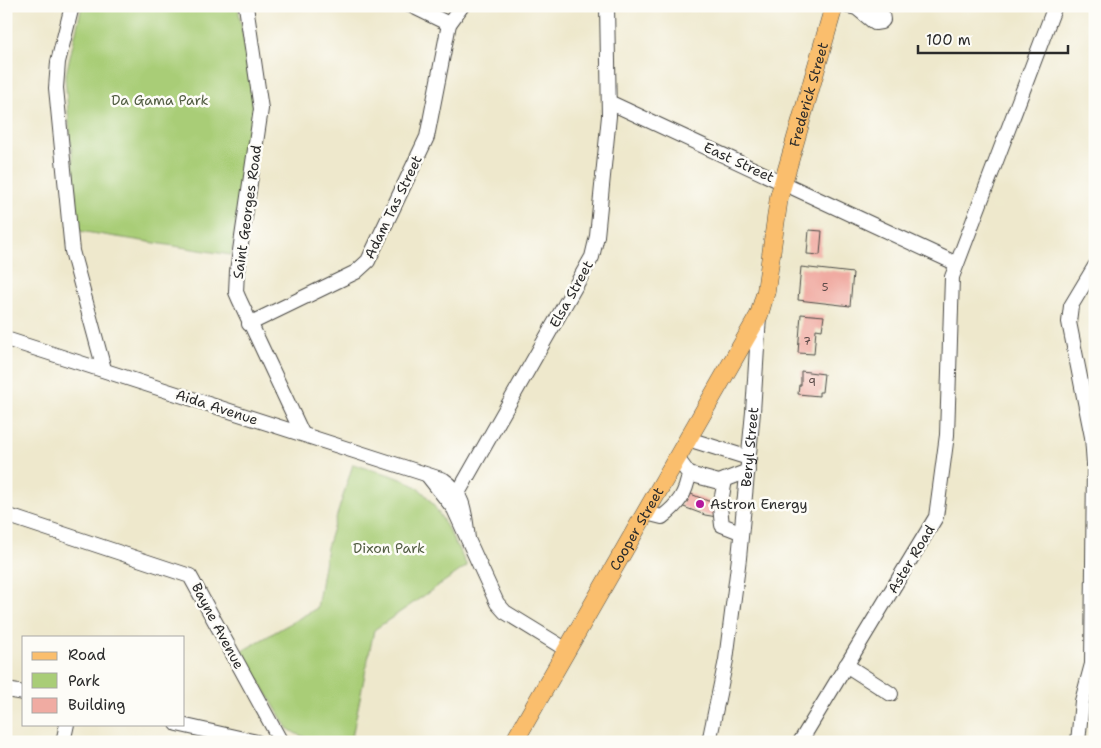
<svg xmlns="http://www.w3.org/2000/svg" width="1101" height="748" viewBox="0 0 1101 748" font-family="'Shantell Sans',sans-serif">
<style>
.green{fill:#a9cd77;stroke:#6a7c51}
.building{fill:#f0aba2}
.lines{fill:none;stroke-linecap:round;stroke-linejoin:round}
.minor-casing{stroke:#484743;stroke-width:16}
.major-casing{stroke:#484743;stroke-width:19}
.minor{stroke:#fff;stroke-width:14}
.major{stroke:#fabe6d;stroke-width:18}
.poi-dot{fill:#b5179e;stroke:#fdfcf7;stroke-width:2}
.labels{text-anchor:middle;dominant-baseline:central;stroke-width:5;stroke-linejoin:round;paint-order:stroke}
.number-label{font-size:11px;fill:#5c4b49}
.street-label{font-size:14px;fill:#2b2b2b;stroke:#fdfcf7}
.park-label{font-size:14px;fill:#515c42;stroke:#fdfcf7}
.poi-label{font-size:14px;fill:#2b2b2b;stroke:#fdfcf7;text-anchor:start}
</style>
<rect width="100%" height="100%" fill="#fdfcf7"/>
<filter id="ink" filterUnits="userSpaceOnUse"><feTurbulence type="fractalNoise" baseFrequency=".02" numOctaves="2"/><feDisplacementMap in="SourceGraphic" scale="10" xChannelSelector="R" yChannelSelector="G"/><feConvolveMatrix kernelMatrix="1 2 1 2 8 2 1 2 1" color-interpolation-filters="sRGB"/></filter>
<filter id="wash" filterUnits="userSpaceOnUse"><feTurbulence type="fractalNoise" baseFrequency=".0096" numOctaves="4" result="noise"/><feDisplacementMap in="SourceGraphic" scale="20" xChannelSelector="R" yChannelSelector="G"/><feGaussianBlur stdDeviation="1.12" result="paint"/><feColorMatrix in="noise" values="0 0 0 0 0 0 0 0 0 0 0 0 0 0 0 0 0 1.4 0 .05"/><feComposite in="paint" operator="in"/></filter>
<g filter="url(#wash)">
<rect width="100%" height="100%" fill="#eee8cc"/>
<g class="green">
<polygon points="82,6 238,6 253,96 253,120 231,255 79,231 65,78"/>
<path d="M 353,464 C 373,471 400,475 418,488 C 436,501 456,545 467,566 L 374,630 L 351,742 C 328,742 306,742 287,728 L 242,651 L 317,608 L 327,547 Z"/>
</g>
<g id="blocks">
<g class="building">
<polygon points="809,230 822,231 820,255 807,254"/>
<polygon points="801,267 853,273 850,306 798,300"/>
<polygon points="801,314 824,316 822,330 816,329 814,354 798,353"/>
<polygon points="801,371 824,374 822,392 819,392 819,396 798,394 799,385 801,385"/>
<polygon points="686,492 708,501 719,502 717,517 705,515 681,506"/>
</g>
</g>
</g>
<g filter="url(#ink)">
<use href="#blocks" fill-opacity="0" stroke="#484743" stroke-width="1"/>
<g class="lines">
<defs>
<g id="minor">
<polyline points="72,6 58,62 56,88 72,251 104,369"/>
<polyline points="246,6 261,109 237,271 236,292 239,299 302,433"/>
<polyline points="412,6 449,24"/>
<polyline points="848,6 882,14 883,20 881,22 875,23 858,9"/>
<polyline points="609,102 955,263"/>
<polyline points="249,324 356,272 368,261 427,137 449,24 462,6"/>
<path d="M 6,339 L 444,480 C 465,494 465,516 468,539"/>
<polyline points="688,439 749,458"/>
<polyline points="689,474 719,482 748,471"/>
<polyline points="428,476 454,509 497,603 505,612 567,650"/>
<polyline points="725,480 720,507 722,525 740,532"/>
<polyline points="449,502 458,493 592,257 597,236 609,116 607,6"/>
<path d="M 646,513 L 662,517 C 678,505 686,494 689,474 L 677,458"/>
<polyline points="6,515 190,576 281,742"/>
<polyline points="846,665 891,694"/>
<polyline points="6,690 24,693"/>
<polyline points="177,724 257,742"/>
<polyline points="63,742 67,724"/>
<path id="s1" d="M 709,742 L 726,660 L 739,558 L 753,412 L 759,316"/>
<polyline points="800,742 936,517 947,435 952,277 1055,6"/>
<polyline points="1078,742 1082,701 1092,664 1094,464 1092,437 1069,322 1071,306 1095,266"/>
</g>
<g id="major">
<path id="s2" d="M 514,742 L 759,315 L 766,291 L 779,197 L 834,6"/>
</g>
</defs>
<use href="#minor" class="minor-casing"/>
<use href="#major" class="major-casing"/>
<use href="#minor" class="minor"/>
<use href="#major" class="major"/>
</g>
</g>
<circle class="poi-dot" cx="700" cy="504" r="5"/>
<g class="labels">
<g class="number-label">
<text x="825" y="287">5</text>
<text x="807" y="341">7</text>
<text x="812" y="382">9</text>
</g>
<g class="street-label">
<text stroke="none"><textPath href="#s2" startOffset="719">Frederick Street</textPath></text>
<text transform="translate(739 162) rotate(25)">East Street</text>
<text transform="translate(393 207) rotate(-64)">Adam Tas Street</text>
<text transform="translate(247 212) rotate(-82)">Saint Georges Road</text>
<text transform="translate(571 294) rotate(-61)">Elsa Street</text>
<text transform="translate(217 407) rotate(18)">Aida Avenue</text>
<text stroke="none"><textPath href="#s1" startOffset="298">Beryl Street</textPath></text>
<text stroke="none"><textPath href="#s2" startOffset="246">Cooper Street</textPath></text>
<text transform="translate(911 559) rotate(-59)">Aster Road</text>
<text transform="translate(218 626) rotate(62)">Bayne Avenue</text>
</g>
<g class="park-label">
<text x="160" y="100">Da Gama Park</text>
<text x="389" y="548">Dixon Park</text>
</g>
<g class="poi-label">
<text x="710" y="504">Astron Energy</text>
</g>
</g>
<rect width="1101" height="748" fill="none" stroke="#fdfcf7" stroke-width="25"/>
<rect x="22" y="636" width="162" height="90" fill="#fdfcf7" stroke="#a9a8a5"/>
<rect x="32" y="652" width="25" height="8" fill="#fabe6d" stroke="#a9a8a5"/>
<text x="68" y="660" font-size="15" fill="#2b2b2b">Road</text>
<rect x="32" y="673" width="25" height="15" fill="#a9cd77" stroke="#a9a8a5"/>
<text x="68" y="686" font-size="15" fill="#2b2b2b">Park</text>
<rect x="32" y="698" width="25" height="15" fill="#f0aba2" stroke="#a9a8a5"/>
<text x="68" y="710" font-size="15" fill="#2b2b2b">Building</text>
<path d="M918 45v8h150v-8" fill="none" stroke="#2b2b2b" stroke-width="2.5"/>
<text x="926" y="45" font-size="15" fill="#2b2b2b" stroke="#fdfcf7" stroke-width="4" paint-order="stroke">100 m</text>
</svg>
